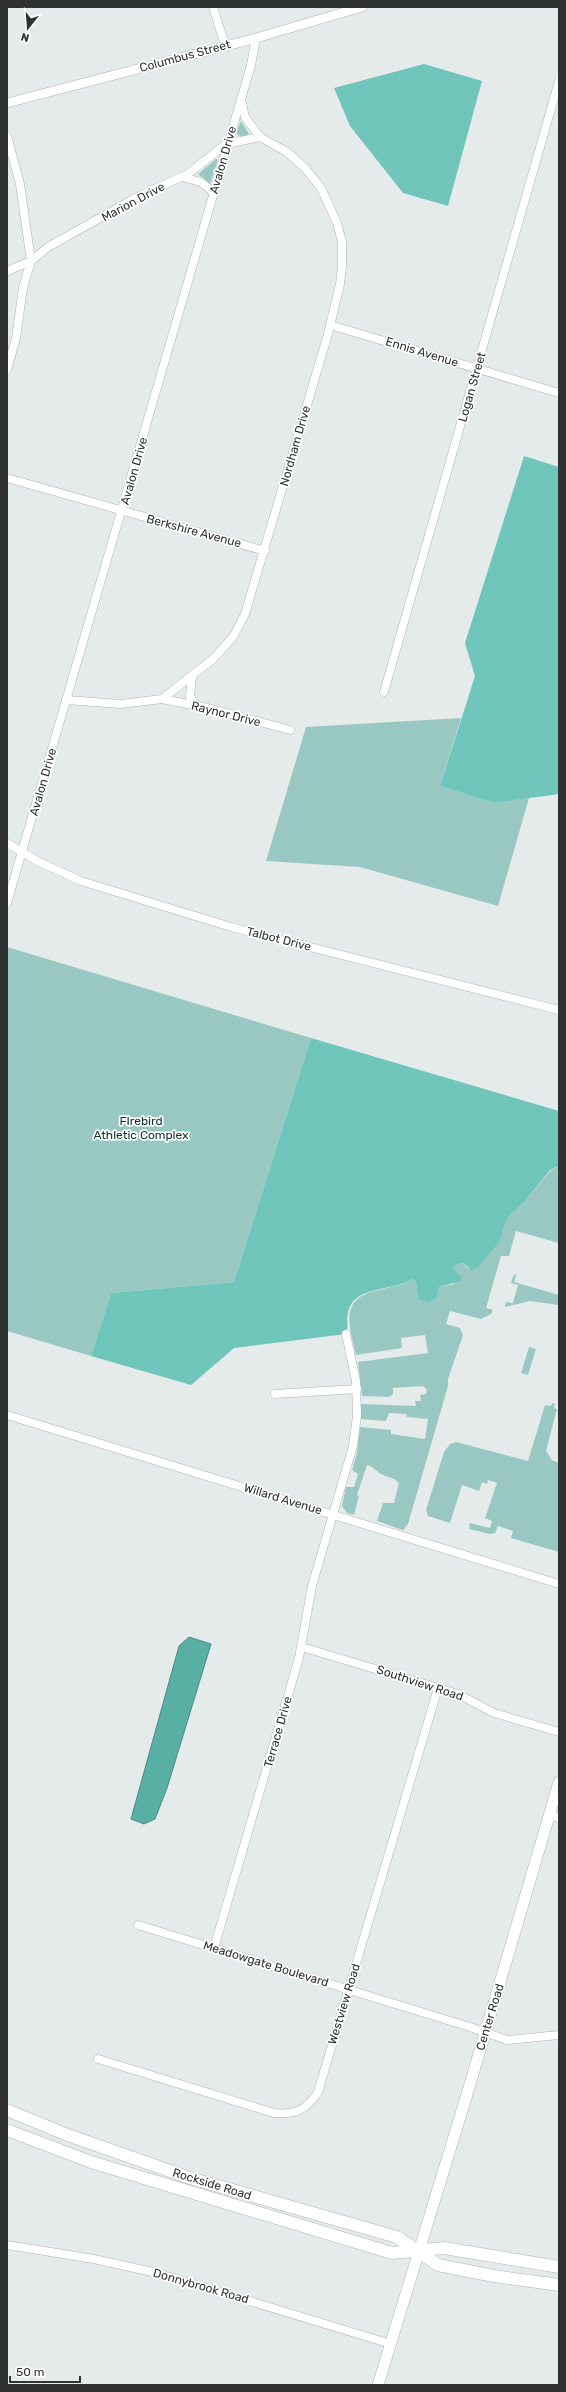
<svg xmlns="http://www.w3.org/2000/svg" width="566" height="2392" viewBox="0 0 566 2392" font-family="Rubik,sans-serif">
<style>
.green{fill:#98c8c1}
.forest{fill:#6fc5b9}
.water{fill:#58afa3;stroke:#4c8a81}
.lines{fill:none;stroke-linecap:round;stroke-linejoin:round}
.minor-casing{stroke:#aeb4b3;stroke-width:9}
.tertiary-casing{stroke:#aeb4b3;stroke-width:10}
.secondary-casing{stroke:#aeb4b3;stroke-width:12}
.primary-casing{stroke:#aeb4b3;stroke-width:13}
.minor{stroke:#fff;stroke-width:8}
.tertiary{stroke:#fff;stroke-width:9}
.secondary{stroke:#fff;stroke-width:11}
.primary{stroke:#fff;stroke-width:12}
.labels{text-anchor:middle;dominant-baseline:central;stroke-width:3.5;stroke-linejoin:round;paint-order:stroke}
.street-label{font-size:12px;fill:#303232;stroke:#fff}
.park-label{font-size:12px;fill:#08332e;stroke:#fff}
</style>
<rect width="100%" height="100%" fill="#e5ebea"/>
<g class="green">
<polygon points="241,121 249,134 241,137 236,133"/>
<polygon points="216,159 218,160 210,184 198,174"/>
<polygon points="461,718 440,786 494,803 529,798 498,906 360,867 266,861 306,727"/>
<polygon points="7,947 311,1038 234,1282 111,1293 91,1356 7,1331"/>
<path d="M 559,1166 L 559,1243 L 516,1231 L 509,1256 L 501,1256 L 486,1308 L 493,1310 L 491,1314 L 481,1319 L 450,1311 L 446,1324 L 460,1328 L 463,1335 L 448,1379 L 448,1386 L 408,1524 L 403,1530 L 377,1521 L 383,1503 L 394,1503 L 399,1483 C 394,1477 388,1478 381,1474 C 376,1471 374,1467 367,1465 L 357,1495 L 359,1496 L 354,1515 L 347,1513 L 342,1506 L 346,1487 L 354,1487 L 358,1474 L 352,1470 L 357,1453 L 360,1427 L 391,1430 L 391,1434 L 425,1439 L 428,1419 L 407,1417 L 406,1414 L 389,1413 L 386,1421 L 361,1419 L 361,1404 L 416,1406 L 415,1401 L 421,1401 L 420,1395 L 426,1394 L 427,1390 L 423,1386 L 393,1388 L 393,1394 L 389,1397 L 362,1396 L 358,1362 L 428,1353 L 425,1335 L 401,1338 L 402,1348 L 356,1355 C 348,1320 339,1297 383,1289 C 393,1286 403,1286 412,1279 L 416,1282 L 418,1299 L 429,1303 L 437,1298 L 439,1287 L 454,1284 L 461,1276 L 453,1268 L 455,1265 L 463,1263 L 468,1268 L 500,1241 L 505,1223 L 509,1216 L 525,1201 L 552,1169 Z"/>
<polygon points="514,1274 516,1275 514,1282 559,1295 559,1305 530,1301 505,1307 506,1302 513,1303 518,1285 511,1283"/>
<polygon points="529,1347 536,1349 528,1375 521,1373"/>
<polygon points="552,1403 555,1404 554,1408 557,1409 546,1451 552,1460 559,1463 559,1552 511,1538 513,1531 498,1526 495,1533 490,1534 469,1529 470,1523 490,1528 492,1521 485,1518 497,1483 488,1480 487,1484 482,1482 479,1491 462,1485 450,1523 428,1516 426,1510 444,1452 450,1444 456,1442 528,1461 545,1405 551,1406"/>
</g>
<g class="forest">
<polygon points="424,64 482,81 448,206 403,193 350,126 334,88"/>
<polygon points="524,456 559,467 559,794 494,803 440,786 475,676 465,643"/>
<path d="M 311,1038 L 559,1111 L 559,1166 L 551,1169 L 525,1201 L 509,1216 L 505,1223 L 500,1241 L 478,1267 L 472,1270 L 463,1263 L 455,1265 L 453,1268 L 461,1276 L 461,1281 L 439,1287 L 437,1298 L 429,1303 L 418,1299 L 416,1282 L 412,1279 C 394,1292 355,1284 348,1312 C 346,1320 349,1326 346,1334 L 234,1348 L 191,1385 L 91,1356 L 111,1293 L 234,1282 Z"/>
</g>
<polygon class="water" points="189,1637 211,1644 167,1788 155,1819 144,1824 131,1819 179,1646"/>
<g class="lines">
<defs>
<g id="minor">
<polyline points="213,7 225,45"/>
<polyline points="7,136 20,184 31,261 23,288 16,338 7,370"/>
<polyline points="182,177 201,182 214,193"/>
<polyline points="7,271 31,261 48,247 141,195 188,174 226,144 260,137"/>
<polyline points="330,325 559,393"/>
<polyline points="7,478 265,551"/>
<polyline points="192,676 190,697 197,706"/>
<polyline points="384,692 559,81"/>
<polyline points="162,699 208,708 290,730"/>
<polyline points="66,700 121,704 162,699 213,659 233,637 245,614 328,334 340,284 342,267 342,242 337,223 321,188 305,168 287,152 260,137 245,117 241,99"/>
<polyline points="7,843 37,861 81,881 231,927 559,1010"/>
<polyline points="7,903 251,65 256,38"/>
<polyline points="275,1394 357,1389"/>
<polyline points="7,1415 559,1584"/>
<polyline points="302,1647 458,1694 494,1713 559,1732"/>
<polyline points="551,1815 559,1818"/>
<polyline points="138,1925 470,2027 507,2040 559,2035"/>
<polyline points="214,1948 299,1658 312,1586 353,1446 357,1416 356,1381 346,1334"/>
<path d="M 98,2059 L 274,2113 C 296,2115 306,2110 318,2092 L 438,1688"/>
<polyline points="7,2245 94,2259 157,2273 391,2344"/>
</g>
<polyline id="tertiary" points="7,103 256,38 362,7"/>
<polyline id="secondary" points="378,2385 468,2091 559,1782"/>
<g id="primary">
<polyline points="7,2110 65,2134 190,2178 397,2237 438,2265 494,2276 559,2285"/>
<polyline points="7,2130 91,2162 392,2253 444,2248 559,2267"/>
</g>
</defs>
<use href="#minor" class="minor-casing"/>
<use href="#tertiary" class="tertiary-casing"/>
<use href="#secondary" class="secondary-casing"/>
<use href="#primary" class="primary-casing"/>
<use href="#minor" class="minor"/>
<use href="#tertiary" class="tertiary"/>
<use href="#secondary" class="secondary"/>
<use href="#primary" class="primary"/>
</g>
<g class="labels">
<g class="street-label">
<text transform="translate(185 56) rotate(-15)">Columbus Street</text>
<text transform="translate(223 160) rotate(-74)">Avalon Drive</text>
<text transform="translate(133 202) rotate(-28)">Marion Drive</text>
<text transform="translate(422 352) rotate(17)">Ennis Avenue</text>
<text transform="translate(472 387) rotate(-74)">Logan Street</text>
<text transform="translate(295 446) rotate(-74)">Nordham Drive</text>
<text transform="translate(134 471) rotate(-74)">Avalon Drive</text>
<text transform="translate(194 531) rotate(15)">Berkshire Avenue</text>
<text transform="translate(226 714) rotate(14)">Raynor Drive</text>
<text transform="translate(43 782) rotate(-74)">Avalon Drive</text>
<text transform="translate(279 939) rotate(14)">Talbot Drive</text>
<text transform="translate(283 1499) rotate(17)">Willard Avenue</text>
<text transform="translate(420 1683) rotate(18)">Southview Road</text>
<text transform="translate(278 1732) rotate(-74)">Terrace Drive</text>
<text transform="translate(266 1964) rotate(17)">Meadowgate Boulevard</text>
<text transform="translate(344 2004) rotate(-73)">Westview Road</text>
<text transform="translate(490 2017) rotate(-73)">Center Road</text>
<text transform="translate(212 2184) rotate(17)">Rockside Road</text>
<text transform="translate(201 2286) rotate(16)">Donnybrook Road</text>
</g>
<g class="park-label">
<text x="141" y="1121">FIrebird<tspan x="141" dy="14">Athletic Complex</tspan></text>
</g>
</g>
<rect width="566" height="2392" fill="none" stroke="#303232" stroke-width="16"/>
<g transform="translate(28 28) rotate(197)" stroke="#ffffff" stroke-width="3" paint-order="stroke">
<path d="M0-3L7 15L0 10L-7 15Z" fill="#303232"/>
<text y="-6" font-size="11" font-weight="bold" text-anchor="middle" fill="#303232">N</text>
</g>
<path d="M10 2376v6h70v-6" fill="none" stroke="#303232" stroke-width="2"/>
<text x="16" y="2376" font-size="12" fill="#303232" stroke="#ffffff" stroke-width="3" paint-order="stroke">50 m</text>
</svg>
